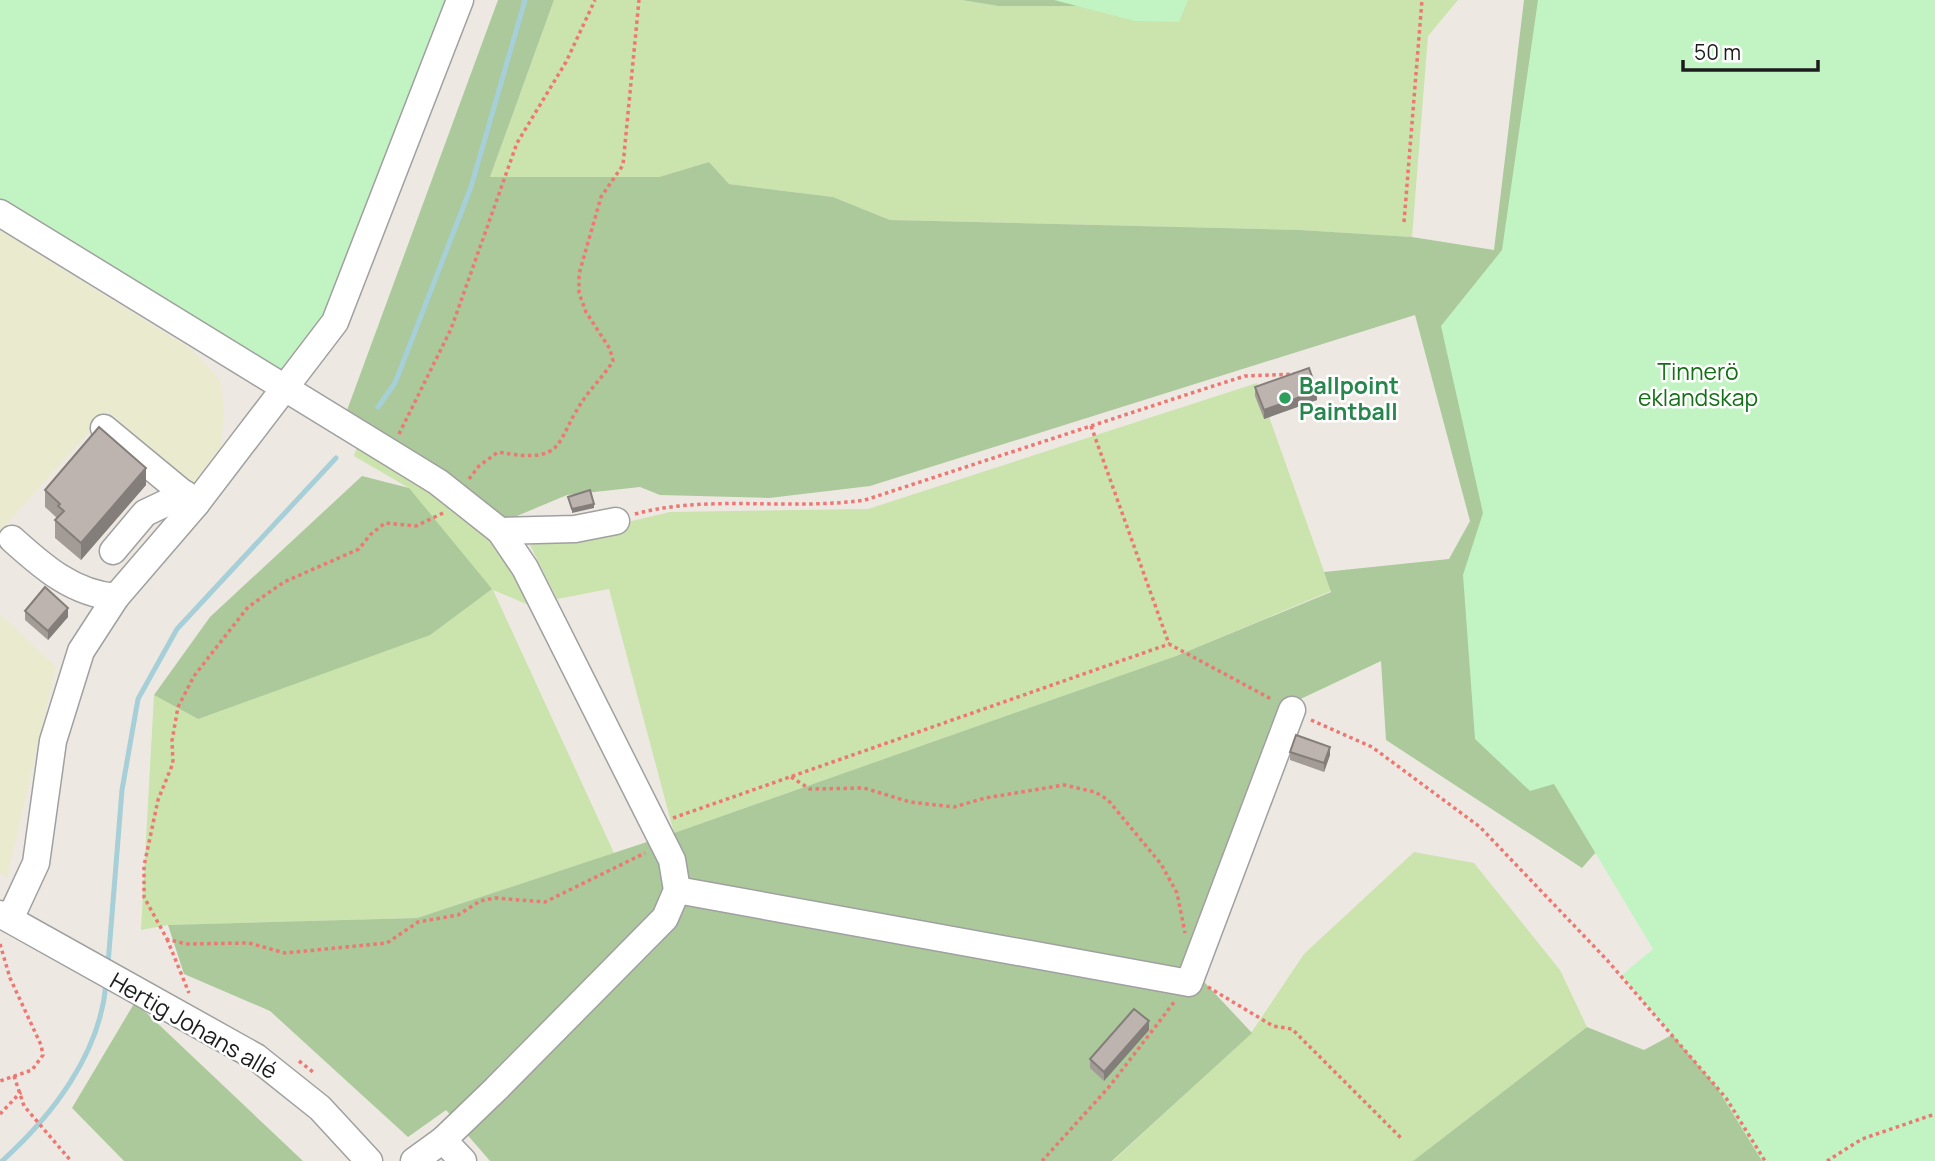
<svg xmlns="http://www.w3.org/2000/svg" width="1935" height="1161" viewBox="0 0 1935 1161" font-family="Manrope,sans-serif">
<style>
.farmland{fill:#eaeacf}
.grass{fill:#cbe3ac}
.forest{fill:#abc99a}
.park{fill:#c2f4c3}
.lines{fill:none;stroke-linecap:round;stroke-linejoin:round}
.stream{stroke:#a6cfd7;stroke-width:5}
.minor-casing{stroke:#a0a0a0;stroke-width:29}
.path{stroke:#ed7773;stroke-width:3.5;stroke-dasharray:3.5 3.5;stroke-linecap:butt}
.minor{stroke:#fff;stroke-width:26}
.wall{fill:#a39b96}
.shaded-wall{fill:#847e7a}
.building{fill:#bdb4af;stroke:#847e7a;stroke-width:2}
.leisure-dot{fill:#2e9e5b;stroke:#fff;stroke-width:2.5}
.labels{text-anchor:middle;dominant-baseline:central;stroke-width:5;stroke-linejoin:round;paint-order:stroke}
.park-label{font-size:23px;fill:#147016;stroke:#fff}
.leisure-label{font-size:23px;font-weight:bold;fill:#27864d;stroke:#fff;text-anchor:start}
.street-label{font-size:23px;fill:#1c1c1c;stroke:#fff}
</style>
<rect width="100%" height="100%" fill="#ede9e2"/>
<g class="farmland">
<polygon points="0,230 191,349 220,380 224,411 221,446 192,485 108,411 0,531"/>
<polygon points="0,614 56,667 7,878 0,873"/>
</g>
<g class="grass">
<polygon points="554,0 962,0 998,6 1143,6 1147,0 1458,0 1428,36 1412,237 1300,230 890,220 833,197 729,184 709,162 659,177 490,177"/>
<polygon points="1257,383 1331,591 1176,656 674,833 609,589 557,599 530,545 670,512 868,509"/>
<polygon points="358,443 461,510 503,551 536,608 493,590 614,853 417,918 168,925 141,930 154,695 198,719 409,488 354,456"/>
<polygon points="1414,852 1474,863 1560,970 1587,1027 1413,1161 1113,1161 1251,1033 1304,954"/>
</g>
<g class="forest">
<polygon points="498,0 554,0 490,177 659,177 709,162 729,184 833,197 890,220 1300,230 1412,237 1494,250 1524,0 1935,0 1919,1161 1413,1161 1587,1027 1644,1050 1718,1010 1670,768 1582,868 1386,740 1381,661 1290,704 1192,969 1252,1033 1112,1161 490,1161 446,1110 408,1137 270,1011 184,974 168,925 417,918 674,833 1176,656 1331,592 1324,572 1449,559 1470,521 1415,315 870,486 769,498 660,495 640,487 567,495 505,521 346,413"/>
<polygon points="962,0 1145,0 1143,6 998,6"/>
<polygon points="362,476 409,488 492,589 430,635 198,719 154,695 210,617"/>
<polygon points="135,1002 303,1161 124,1161 72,1108"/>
</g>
<g class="park">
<polygon points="0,0 464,0 360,270 282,389 0,216"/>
<polygon points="1054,0 1188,0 1179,22 1135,21"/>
<polygon points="1538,0 1935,0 1935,1161 1762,1161 1717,1088 1622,975 1653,949 1554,784 1530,791 1475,739 1463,575 1483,513 1441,326 1502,250"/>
</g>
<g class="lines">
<g class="stream">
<polyline points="378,407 395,383 471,187 525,0"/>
<polyline points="108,964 122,790 138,699 177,629 336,458"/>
<path d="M 2,1161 C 52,1116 100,1054 106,984"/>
</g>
<defs>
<g id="minor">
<polyline points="0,213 438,482 500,531 525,568 672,860 677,890 665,918 496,1089 443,1140 414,1161"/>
<polyline points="104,428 196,504"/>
<polyline points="500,531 575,529 616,521"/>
<path d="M 12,539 C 42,566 73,594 116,597"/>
<polyline points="113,551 145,513 185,494"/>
<polyline points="677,890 1189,983 1292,710"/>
<polyline points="0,914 256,1057 320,1108 369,1161"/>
<polyline points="10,919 36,863 53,741 81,651 116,597 196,504 335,322 460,0"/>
<polyline points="443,1140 463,1161"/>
</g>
</defs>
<use href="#minor" class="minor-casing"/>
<g class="path">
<polyline points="1404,222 1422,0"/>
<polyline points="1091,426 1169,644"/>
<polyline points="399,434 451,329 517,143 566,62 595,0"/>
<path d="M 469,479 L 479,466 L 498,452 C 570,465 553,441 586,396 C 595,384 605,374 613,361 L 610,349 L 586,312 L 579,293 L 579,274 L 601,197 L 623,165 L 639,0"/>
<polyline points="443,513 416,526 385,523 370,535 359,549 284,582 248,607 194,676 178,707 172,741 173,763 158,800 144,866 144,897 167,939 186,944 249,943 285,953 387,943 418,922 458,915 480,901 495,898 545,902 645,853"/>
<path d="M 635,514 C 709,494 789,511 865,500 L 1210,387 L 1245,376 L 1296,374"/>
<polyline points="1311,720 1372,747 1480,827 1607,960 1726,1098 1765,1161"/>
<polyline points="791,777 810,789 864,788 910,802 954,807 985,798 1064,785 1095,792 1108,800 1161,864 1177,893 1185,933"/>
<polyline points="673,818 1169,644 1273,700"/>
<polyline points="167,939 189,993"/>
<polyline points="0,944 10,978 41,1045 43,1055 32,1070 0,1081"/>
<polyline points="1208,987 1273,1026 1292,1029 1401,1138"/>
<polyline points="299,1061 313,1072"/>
<polyline points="14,1076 24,1106 71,1161"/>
<polyline points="0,1114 21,1092"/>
<polyline points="1042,1161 1109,1087 1175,1001"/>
<polyline points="1827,1161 1862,1139 1935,1114"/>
</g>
<use href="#minor" class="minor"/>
</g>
<g class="wall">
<polygon points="1255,387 1317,400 1264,419 1255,396"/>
<polygon points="146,485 81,560 55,538 55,520 57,518 45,507 45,490"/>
<polygon points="25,611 68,617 48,640 25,620"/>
<polygon points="1290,752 1330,755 1324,772 1290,760"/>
<polygon points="1149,1030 1104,1081 1090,1068 1090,1059"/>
</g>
<g class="shaded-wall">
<polygon points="1317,391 1317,400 1264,419 1264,410"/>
<polygon points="146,468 146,485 81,560 81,543"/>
<polygon points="594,504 594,508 572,513 572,509"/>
<polygon points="68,608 68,617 48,640 48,631"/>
<polygon points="1330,747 1330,755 1324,772 1324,763"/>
<polygon points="1149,1021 1149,1030 1104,1081 1104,1072"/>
</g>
<g class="building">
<polygon points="1309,368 1317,391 1264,410 1255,387"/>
<polygon points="99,427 146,468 81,543 55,520 64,511 58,506 60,504 45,490"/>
<polygon points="590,490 594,504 572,509 568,497"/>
<polygon points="45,587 68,608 48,631 25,611"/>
<polygon points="1296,735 1330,747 1324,763 1290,752"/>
<polygon points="1134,1009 1149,1021 1104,1072 1090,1059"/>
</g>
<circle class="leisure-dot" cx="1285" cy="398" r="7"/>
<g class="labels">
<g class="park-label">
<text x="1698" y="371">Tinnerö<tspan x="1698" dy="26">eklandskap</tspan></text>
</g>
<g class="leisure-label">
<text x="1299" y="385">Ballpoint<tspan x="1299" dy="26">Paintball</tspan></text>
</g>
<g class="street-label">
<text transform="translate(194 1025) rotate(30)">Hertig Johans allé</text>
</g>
</g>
<path d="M1683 60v10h135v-10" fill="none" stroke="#1c1c1c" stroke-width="3.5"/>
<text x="1694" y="60" font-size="21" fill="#1c1c1c" stroke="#ffffff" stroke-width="5" paint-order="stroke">50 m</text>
</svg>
